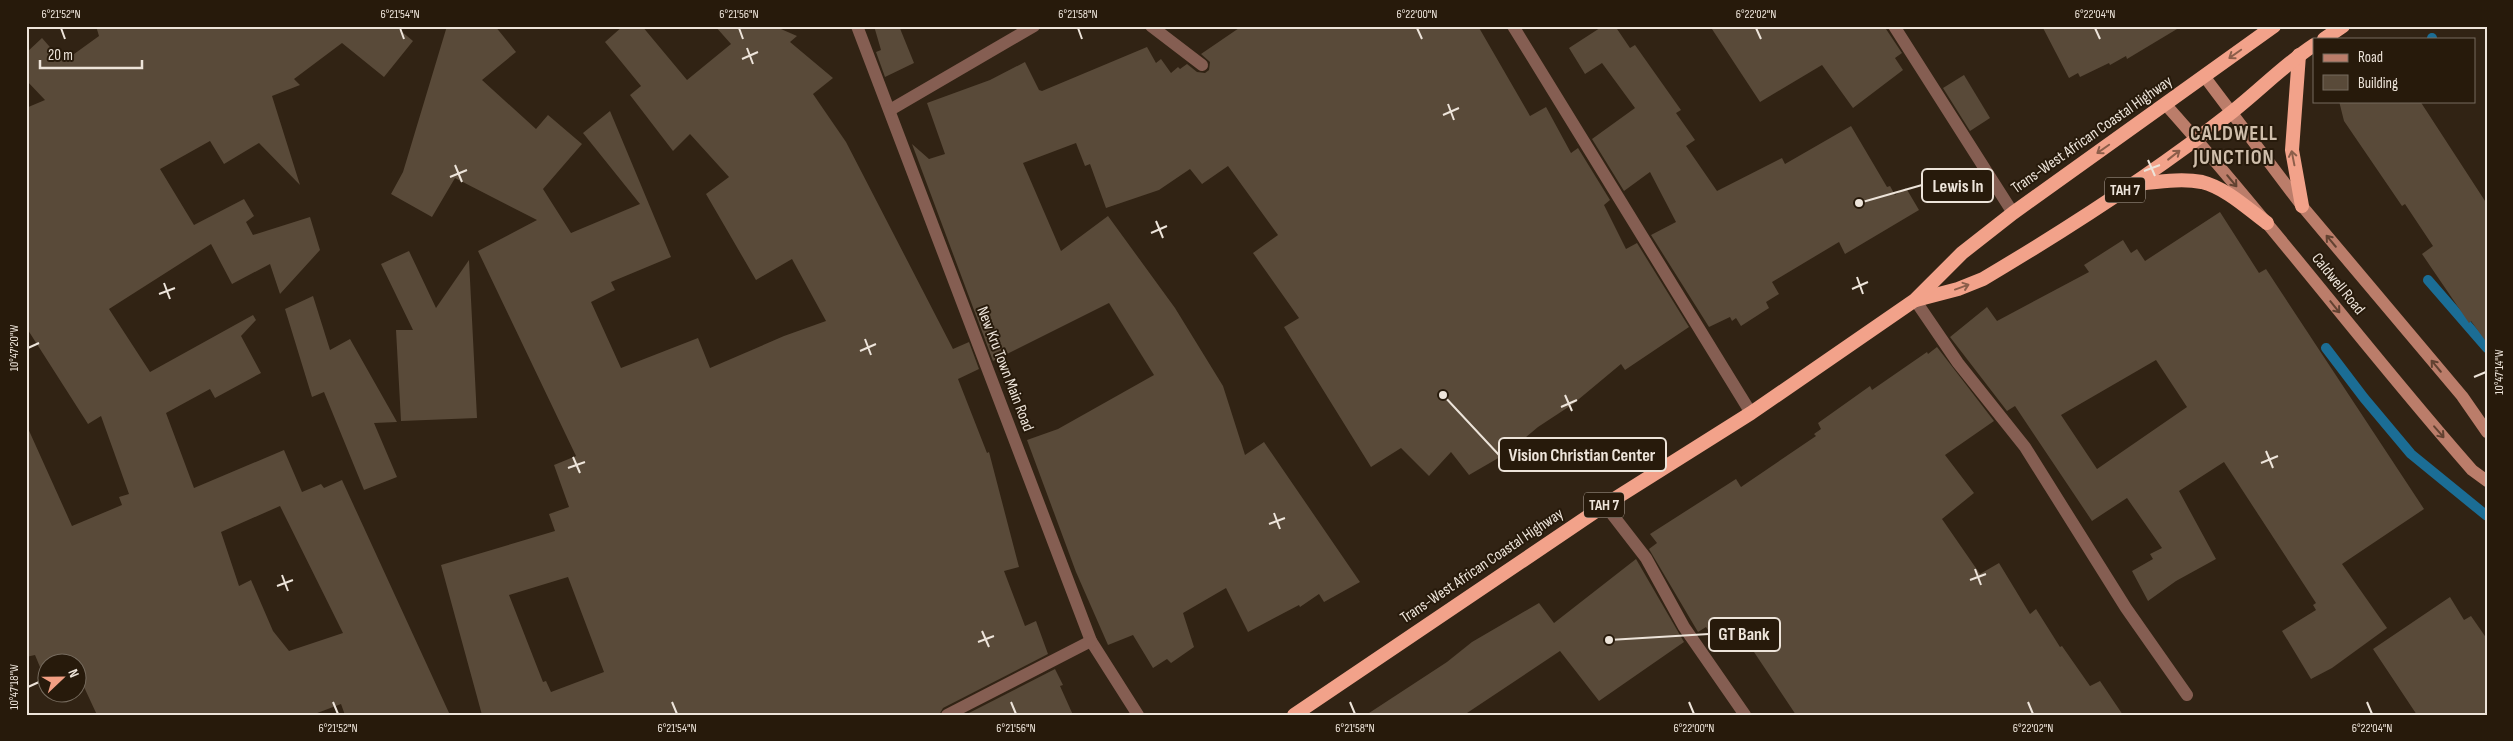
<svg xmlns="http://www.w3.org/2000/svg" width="2513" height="741" viewBox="0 0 2513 741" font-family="'Sofia Sans Condensed',sans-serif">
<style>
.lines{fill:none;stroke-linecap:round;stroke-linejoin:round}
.stream{stroke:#1b6d95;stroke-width:10}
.building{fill:#594a39;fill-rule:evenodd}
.service{stroke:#855e52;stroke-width:12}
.minor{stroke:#855e52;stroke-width:12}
.secondary{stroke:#bb7d6a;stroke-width:12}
.trunk{stroke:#f2a28a;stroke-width:14}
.oneway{stroke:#8c5e4a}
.oneway2{stroke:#624231}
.ticks{fill:none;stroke:#ede4da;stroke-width:2}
.labels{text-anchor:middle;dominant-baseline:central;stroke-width:4;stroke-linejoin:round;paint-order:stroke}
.shield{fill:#271a0b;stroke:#b2a79c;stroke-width:1}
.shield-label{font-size:15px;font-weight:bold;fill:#ede4da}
.street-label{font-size:16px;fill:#ede4da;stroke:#271a0b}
.district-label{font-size:21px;font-weight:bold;letter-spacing:1px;fill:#cfbeab;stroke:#271a0b}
.leader{fill:none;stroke:#ede4da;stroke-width:2}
.callout-dot{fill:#ede4da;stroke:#271a0b;stroke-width:2}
.callout{fill:#271a0b;stroke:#ede4da;stroke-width:2}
.callout-label{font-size:18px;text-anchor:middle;font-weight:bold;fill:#ede4da}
.neatline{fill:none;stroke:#ede4da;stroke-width:2}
.ticks-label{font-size:12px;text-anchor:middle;fill:#ede4da}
</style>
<rect width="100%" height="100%" fill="#312314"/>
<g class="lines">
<g class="stream">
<polyline points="2432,39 2432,38"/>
<polyline points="2428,280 2487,348"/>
<polyline points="2326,348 2364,398 2411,454 2487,516"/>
</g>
</g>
<g class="building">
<path d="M 96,26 L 395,26 L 413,41 L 384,77 L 342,43 L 294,79 L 300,85 L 272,96 L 300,185 L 259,143 L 224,164 L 210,141 L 160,169 L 194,225 L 244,199 L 254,216 L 246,222 L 253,235 L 310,217 L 320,250 L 280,294 L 270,264 L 232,284 L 211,244 L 109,309 L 150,372 L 253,315 L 256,320 L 241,336 L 261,373 L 215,398 L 210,389 L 166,413 L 194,488 L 284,450 L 302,492 L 321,484 L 324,488 L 342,480 L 450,715 L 345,715 L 341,704 L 312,715 L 97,715 L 78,674 L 78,664 L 48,664 L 48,678 L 45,679 L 35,655 L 26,657 L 26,424 L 72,526 L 122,505 L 119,497 L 129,494 L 101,416 L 88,424 L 26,327 L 26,108 L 45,100 L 26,80 L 26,53 L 42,38 L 63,62 L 99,36 ZM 280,506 L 343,633 L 289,651 L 273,631 L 251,580 L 239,586 L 221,532 Z"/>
<path d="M 447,26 L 495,26 L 516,52 L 482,80 L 536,129 L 548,115 L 582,144 L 543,189 L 571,233 L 640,204 L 583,133 L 610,111 L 671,257 L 611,282 L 615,290 L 591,302 L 621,368 L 698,338 L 710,368 L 784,336 L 826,321 L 792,259 L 756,280 L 706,194 L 729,177 L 690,134 L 673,151 L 630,95 L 641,86 L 605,42 L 623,26 L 642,26 L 687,80 L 731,44 L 715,26 L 774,26 L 797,36 L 790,42 L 833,78 L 813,94 L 846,142 L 953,349 L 969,342 L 979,369 L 958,379 L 987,453 L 989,452 L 1019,567 L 1004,571 L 1025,626 L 1036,621 L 1048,654 L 943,708 L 939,715 L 482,715 L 441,565 L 555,531 L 549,514 L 569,507 L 554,465 L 576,456 L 478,251 L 537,220 L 455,178 L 432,217 L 391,194 L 403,172 ZM 568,577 L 604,672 L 551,692 L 546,681 L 543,682 L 509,595 Z"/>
<polygon points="874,26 899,26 914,63 885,77 876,52 881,50"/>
<polygon points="1242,26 1478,26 1530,116 1546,107 1571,153 1578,148 1610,200 1604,205 1626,249 1637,243 1689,327 1625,370 1621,364 1573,404 1538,427 1507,453 1469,475 1451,452 1429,476 1401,448 1371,467 1284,327 1299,318 1253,253 1278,235 1228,166 1202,184 1190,169 1159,190 1106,208 1090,164 1085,166 1076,143 1023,163 1061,251 1108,216 1175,308 1223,386 1245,455 1264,442 1360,582 1324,602 1319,594 1300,607 1299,605 1248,632 1226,588 1183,613 1194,647 1171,663 1167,659 1153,668 1133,635 1108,645 1076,572 1027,440 1058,429 1154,375 1109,303 993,361 912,144 929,159 945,154 927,103 990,80 1025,62 1039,90 1042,91 1147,47 1156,63 1161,59 1171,73 1178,67 1180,69 1187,64 1197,72 1205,73 1209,70 1210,62 1201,54"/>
<polygon points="1603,26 1615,26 1630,48 1635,45 1681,110 1676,113 1695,140 1686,146 1717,191 1782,158 1785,164 1851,126 1887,187 1890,186 1895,195 1906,188 1919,210 1845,254 1839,242 1772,282 1779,294 1766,302 1769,308 1741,326 1736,318 1732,321 1730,317 1709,327 1651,235 1676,222 1650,172 1624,191 1592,139 1635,108 1602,63 1585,74 1569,48"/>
<polygon points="1710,26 1884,26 1902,53 1895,58 1903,70 1853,108 1822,65 1760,102"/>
<polygon points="2042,26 2182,26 2127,59 2126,56 2110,65 2109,63 2080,77 2078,73 2069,78"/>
<polygon points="1964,75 1990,118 1970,131 1943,88"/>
<polygon points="2339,101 2420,101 2487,204 2487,343 2471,321 2469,323 2422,254 2433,246 2405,204 2402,206 2344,121"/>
<path d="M 2220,212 L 2259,273 L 2266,269 L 2424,509 L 2342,564 L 2387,628 L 2332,668 L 2311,679 L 2282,631 L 2316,610 L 2313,605 L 2316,603 L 2224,462 L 2179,491 L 2216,559 L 2176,581 L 2148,601 L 2132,571 L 2153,559 L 2150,554 L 2162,548 L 2127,498 L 2092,521 L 2015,406 L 2007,411 L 1950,337 L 1987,307 L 1997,321 L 2089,272 L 2084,265 L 2123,240 L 2131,253 L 2137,249 L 2145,261 ZM 2156,360 L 2187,407 L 2097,469 L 2061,415 Z"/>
<polygon points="409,251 436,308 469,260 477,418 401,421 396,330 413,330 381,264"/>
<polygon points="313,296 330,350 350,339 397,422 374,423 397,477 364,490 324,392 312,397 285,309"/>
<polygon points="1937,347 1994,421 1945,455 1974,493 1942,519 1980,574 1999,563 2030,614 2036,609 2060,647 2062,646 2090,686 2100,681 2123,715 1796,715 1738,628 1716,643 1706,627 1698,632 1649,549 1657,543 1650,534 1736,479 1741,487 1816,436 1814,434 1821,429 1818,423 1870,386 1872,390 1927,352 1928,354"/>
<polygon points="1636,559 1684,642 1599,701 1560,651 1464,715 1366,715 1447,662 1472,642 1539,603 1554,623"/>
<polygon points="2450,597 2464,620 2471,616 2487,639 2487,715 2417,715 2373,649"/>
<polygon points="1055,669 1063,685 1060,686 1073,715 965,715"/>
</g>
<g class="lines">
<polyline class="service" points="1915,300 1958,363 2025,447 2126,608 2187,695"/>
<g class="minor">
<polyline points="857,26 1091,641 1138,715"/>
<polyline points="1151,26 1202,65"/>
<polyline points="1513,26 1751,413"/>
<polyline points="1894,26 2013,213"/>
<polyline points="890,110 1034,26"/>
<polyline points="1605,505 1646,558 1684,627 1745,715"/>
<polyline points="947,715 1091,641"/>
</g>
<g class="secondary">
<polyline points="2204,76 2302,206 2462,396 2487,432"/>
<path d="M 2166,105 C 2272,223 2367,351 2472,470 L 2487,481"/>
</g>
<g class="trunk">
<polyline points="2324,39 2343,26"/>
<polyline points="2299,55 2292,150 2302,206"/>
<path d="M 2136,184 C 2157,182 2181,178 2202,182 C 2226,188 2248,209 2267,223"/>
<path d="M 1916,300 L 1958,289 L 1983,279 C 2069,228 2153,174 2232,112 C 2260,90 2285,64 2314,45"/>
<polyline points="1294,715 1605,505 1751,413 1915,300 1962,253 2013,213 2274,26"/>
</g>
</g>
<defs><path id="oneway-shaft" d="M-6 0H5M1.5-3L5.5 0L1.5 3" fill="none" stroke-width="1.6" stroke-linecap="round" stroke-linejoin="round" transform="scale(1.25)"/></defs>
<g class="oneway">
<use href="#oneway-shaft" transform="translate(2235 54) rotate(145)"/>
<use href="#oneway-shaft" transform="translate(2103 149) rotate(145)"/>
<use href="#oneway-shaft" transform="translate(2174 155) rotate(-38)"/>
<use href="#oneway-shaft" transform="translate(2293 158) rotate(-101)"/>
<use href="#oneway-shaft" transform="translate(1962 287) rotate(-20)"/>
</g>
<g class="oneway2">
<use href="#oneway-shaft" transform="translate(2232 181) rotate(50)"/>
<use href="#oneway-shaft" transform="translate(2331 241) rotate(-130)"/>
<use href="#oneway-shaft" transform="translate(2335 307) rotate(51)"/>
<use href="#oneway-shaft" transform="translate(2436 366) rotate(-130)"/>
<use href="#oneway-shaft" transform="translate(2439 432) rotate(49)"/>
</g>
<path class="ticks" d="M 61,28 L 65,39M 400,28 L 404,39M 739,28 L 743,39M 1078,28 L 1082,39M 1417,28 L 1422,39M 1756,28 L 1761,39M 2095,28 L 2100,39M 747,48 L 753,64M 742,59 L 758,52M 1448,104 L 1454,120M 1443,115 L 1459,108M 2148,160 L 2155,176M 455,165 L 462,182M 2144,171 L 2160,165M 450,177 L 467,170M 1156,221 L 1163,238M 1151,233 L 1167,226M 1857,277 L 1863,294M 164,283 L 170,299M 1852,289 L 1868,282M 159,294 L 175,288M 865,339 L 871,355M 28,348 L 39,343M 860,351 L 876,344M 2474,377 L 2486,372M 1565,395 L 1572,411M 1561,407 L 1577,400M 2266,451 L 2273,468M 573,457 L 580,473M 2261,463 L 2278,456M 568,468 L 585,462M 1274,513 L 1280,529M 1269,524 L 1285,518M 1975,569 L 1981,585M 282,575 L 288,591M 1970,580 L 1986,574M 277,586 L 293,580M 982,631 L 989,647M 978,642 L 994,636M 28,687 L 39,682M 333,702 L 338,714M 672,702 L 677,714M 1011,702 L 1016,714M 1350,702 L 1355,714M 1689,702 L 1694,714M 2028,702 L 2033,714M 2367,702 L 2372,714"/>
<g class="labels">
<g class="shield">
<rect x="2105" y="177.5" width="40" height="25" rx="4"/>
<rect x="1584" y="492.5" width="40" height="25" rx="4"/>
</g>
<g class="shield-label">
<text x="2125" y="190">TAH 7</text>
<text x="1604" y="505">TAH 7</text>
</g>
<g class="street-label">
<text transform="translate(2092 135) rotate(-35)">Trans-West African Coastal Highway</text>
<text transform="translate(2338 284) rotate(51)">Caldwell Road</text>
<text transform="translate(1005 369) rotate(69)">New Kru Town Main Road</text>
<text transform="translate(1482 566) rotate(-34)">Trans-West African Coastal Highway</text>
</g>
<g class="district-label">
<text x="2234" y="133">CALDWELL<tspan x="2234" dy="24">JUNCTION</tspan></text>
</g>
</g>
<path class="leader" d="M1859 203L1922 185M1443 395L1499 455M1609 640L1709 634"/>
<g class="callout-dot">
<circle cx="1859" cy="203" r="5"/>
<circle cx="1443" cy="395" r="5"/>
<circle cx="1609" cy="640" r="5"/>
</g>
<g class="callout">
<rect x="1922" y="169" width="71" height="33" rx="5"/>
<rect x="1499" y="438" width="167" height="33" rx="5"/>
<rect x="1709" y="618" width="71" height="33" rx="5"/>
</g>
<g class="callout-label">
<text x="1958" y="192">Lewis In</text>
<text x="1582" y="461">Vision Christian Center</text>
<text x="1744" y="640">GT Bank</text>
</g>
<rect width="2513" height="741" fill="none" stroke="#271a0b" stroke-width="55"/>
<rect x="2313" y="38" width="162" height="65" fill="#271a0b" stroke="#766b5e"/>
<rect x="2323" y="54" width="25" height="8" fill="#bb7d6a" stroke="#766b5e"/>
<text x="2358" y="62" font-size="15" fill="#ede4da">Road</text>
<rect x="2323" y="75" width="25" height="15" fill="#594a39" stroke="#766b5e"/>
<text x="2358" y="88" font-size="15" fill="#ede4da">Building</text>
<g transform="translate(62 678) rotate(68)"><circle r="24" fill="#271a0b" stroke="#766b5e"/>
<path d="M0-4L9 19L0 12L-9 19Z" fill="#f39f83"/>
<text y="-8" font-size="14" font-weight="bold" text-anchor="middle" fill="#ede4da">N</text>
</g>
<path d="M40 60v8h102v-8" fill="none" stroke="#ede4da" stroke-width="2.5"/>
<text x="48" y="60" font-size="15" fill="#ede4da" stroke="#271a0b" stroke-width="4" paint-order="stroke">20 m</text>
<rect x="28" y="28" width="2458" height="686" class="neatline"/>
<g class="ticks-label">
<text x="61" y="18">6°21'52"N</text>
<text x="400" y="18">6°21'54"N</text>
<text x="739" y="18">6°21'56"N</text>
<text x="1078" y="18">6°21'58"N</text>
<text x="1417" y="18">6°22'00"N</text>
<text x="1756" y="18">6°22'02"N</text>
<text x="2095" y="18">6°22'04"N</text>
<text transform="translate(14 348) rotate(-90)" y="4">10°47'20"W</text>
<text transform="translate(2499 372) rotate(-90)" y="4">10°47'14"W</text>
<text transform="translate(14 687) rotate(-90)" y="4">10°47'18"W</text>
<text x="338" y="732">6°21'52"N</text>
<text x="677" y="732">6°21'54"N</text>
<text x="1016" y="732">6°21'56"N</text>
<text x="1355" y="732">6°21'58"N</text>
<text x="1694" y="732">6°22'00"N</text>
<text x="2033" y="732">6°22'02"N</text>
<text x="2372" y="732">6°22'04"N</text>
</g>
</svg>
